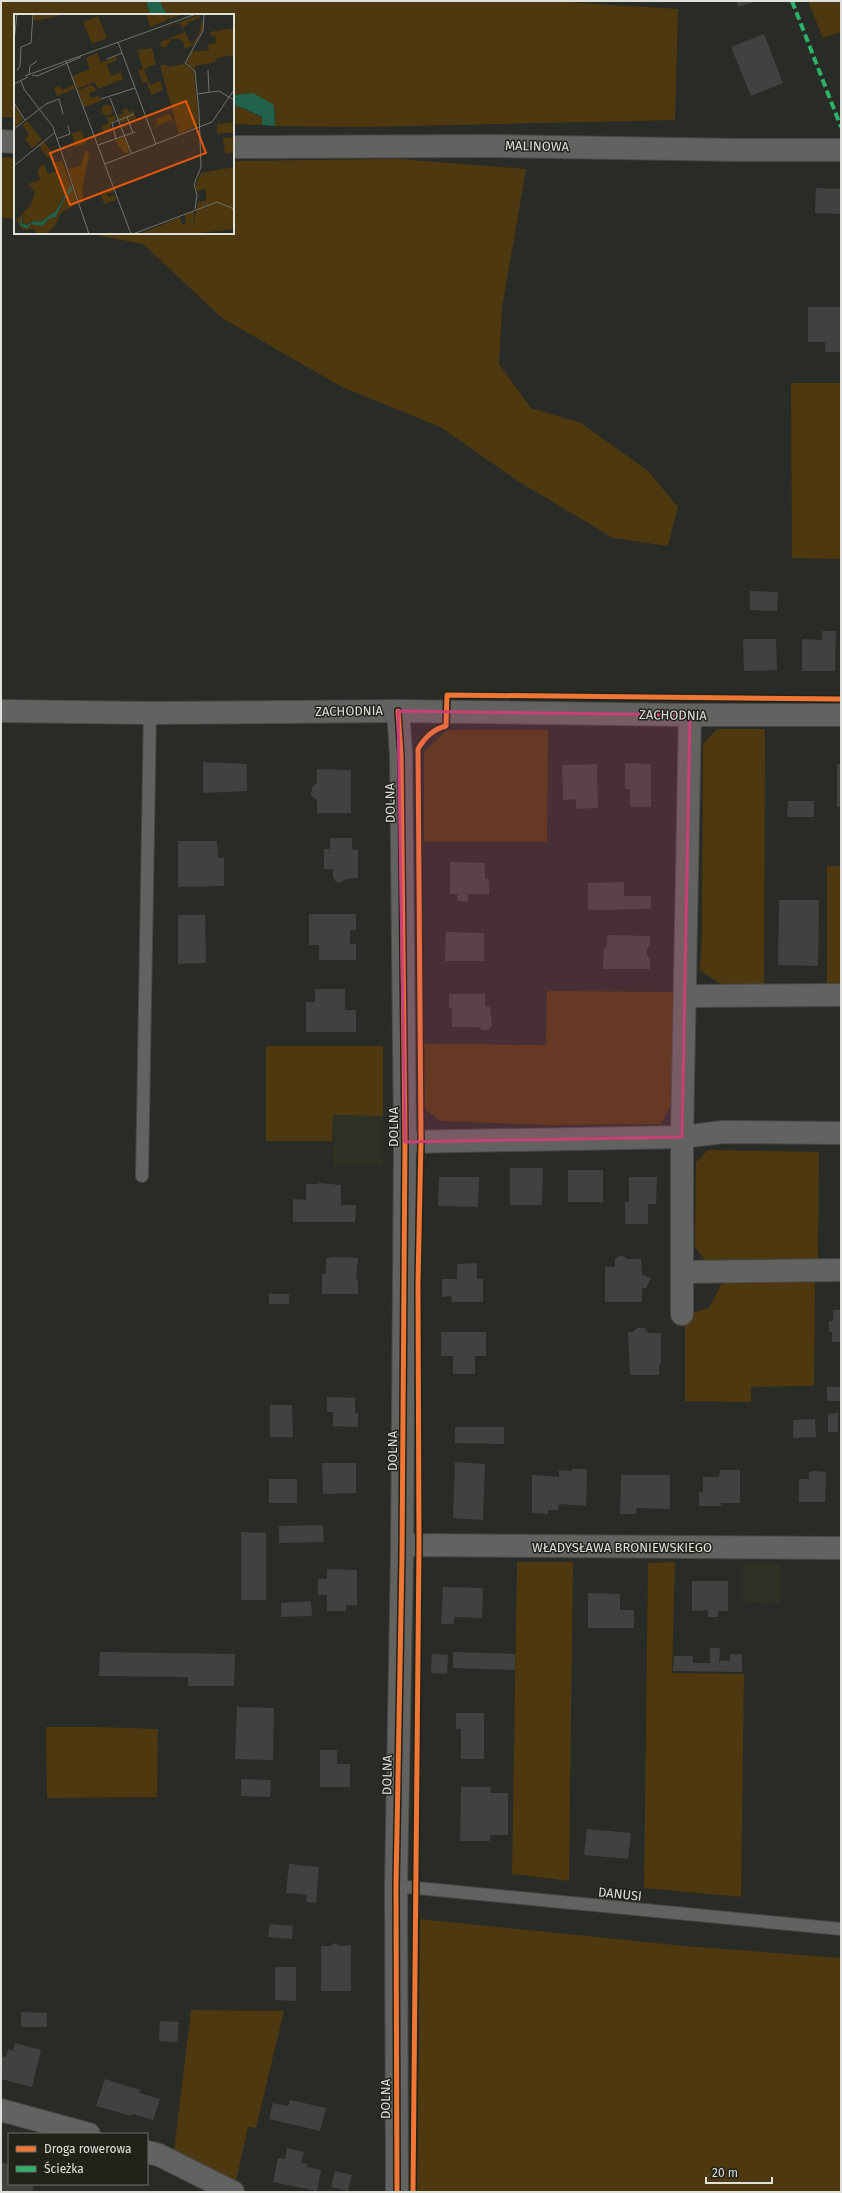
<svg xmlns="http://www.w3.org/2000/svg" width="842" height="2193" viewBox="0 0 842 2193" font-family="'Fira Sans',sans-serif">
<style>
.built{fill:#2e3225}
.green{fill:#4d3810}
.water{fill:#20624b}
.building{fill:#40423f}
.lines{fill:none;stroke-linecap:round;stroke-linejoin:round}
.service-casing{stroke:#474844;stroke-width:14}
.minor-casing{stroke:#474844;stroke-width:24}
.service{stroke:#626360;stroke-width:12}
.minor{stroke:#626360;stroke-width:22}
.quiet{stroke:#2db169;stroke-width:4;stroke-dasharray:8 4;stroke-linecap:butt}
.cycleway-casing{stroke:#21231b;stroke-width:8}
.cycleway{stroke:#f07635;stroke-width:5}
.marked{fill:#c84074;fill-opacity:0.2;stroke:#c84074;stroke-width:3;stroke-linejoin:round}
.labels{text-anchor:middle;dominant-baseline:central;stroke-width:3;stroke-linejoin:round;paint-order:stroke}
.street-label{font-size:13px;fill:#dee0da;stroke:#21231b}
.inset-road{fill:none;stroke:#71736e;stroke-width:1}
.view{fill:#e8590c;fill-opacity:0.15;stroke:#e8590c;stroke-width:2}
.inset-edge{fill:none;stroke:#dee0da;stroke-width:2}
</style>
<rect width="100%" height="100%" fill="#292b26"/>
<g class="built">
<polygon points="333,1115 383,1116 383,1166 333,1166"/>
<polygon points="743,1564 780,1564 780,1603 743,1602"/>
</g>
<g class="green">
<polygon points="1,1 146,1 150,15 15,15 15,117 1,117"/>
<polygon points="161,1 549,1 678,9 675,120 360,127 275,126 275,112 253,93 233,95 233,15 168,15 161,5"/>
<polygon points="808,1 841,1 841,32 823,38"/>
<polygon points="233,106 241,107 262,118 262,125 233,124"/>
<polygon points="1,157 15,158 15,220 1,217"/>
<polygon points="399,159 526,169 502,308 499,364 531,408 581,423 648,471 678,507 668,546 613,538 521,483 440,427 342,387 222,318 143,244 85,233 233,233 233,161"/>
<polygon points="791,383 841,383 841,559 792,558"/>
<polygon points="717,729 765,729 764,987 725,987 700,970 702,931 703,744"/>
<polygon points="447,730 548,730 547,842 424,842 424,752"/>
<rect x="827" y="866" width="14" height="120"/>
<polygon points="547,991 676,992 675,1096 661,1124 550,1125 440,1121 422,1106 423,1044 546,1045"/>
<polygon points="266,1046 383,1046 383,1116 333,1115 332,1141 266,1141"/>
<polygon points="708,1150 819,1152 818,1262 706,1261 695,1247 696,1162"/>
<polygon points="750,1282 815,1282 814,1386 751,1387 751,1402 685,1401 685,1315 709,1308 722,1283"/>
<polygon points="517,1562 573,1562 569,1881 512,1874"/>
<polygon points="675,1562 672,1673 744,1674 741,1897 644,1888 648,1563"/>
<polygon points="46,1727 96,1727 158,1729 157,1797 47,1798"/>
<polygon points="420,1919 685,1946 841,1958 841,2192 417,2192"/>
<polygon points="191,2010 284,2011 256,2128 248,2127 236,2181 174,2151"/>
</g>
<g class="water">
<polygon points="146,1 161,1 161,5 168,15 150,15"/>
<polygon points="253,93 274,105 275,126 262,125 262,117 241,107 233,106 233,95"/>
</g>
<g class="building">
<polygon points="737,1 756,1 738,7"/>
<polygon points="764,34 783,83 751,96 731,47"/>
<polygon points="816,188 841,189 841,214 815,213"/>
<polygon points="808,307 841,307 841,352 825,352 825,342 808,342"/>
<polygon points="750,591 778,592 777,611 750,610"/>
<polygon points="822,631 836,631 835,671 802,671 802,639 822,640"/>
<polygon points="743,639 776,639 777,670 744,671"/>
<polygon points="203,762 247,764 247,791 203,793"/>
<polygon points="625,763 651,764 651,807 630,807 630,789 625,789"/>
<polygon points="597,764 598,808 576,809 576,799 563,800 562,765"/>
<rect x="837" y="764" width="4" height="43"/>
<polygon points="317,769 351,770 351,813 317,813 317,800 311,795 312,787 317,783"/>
<polygon points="788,801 814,801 814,817 787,817"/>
<polygon points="330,838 352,838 352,849 358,850 358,878 346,879 342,882 336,882 333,877 333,869 324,869 324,849 330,849"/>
<polygon points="178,841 217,841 218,858 224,858 224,886 178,887"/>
<polygon points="450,862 485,863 485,879 489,879 489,894 468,894 468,902 457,901 457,894 450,894"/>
<polygon points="624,882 624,896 651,896 651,909 588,910 588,883"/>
<polygon points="779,900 819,900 818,966 778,965"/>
<polygon points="309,914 356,914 356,930 350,930 350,944 356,944 356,960 319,960 319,945 309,945"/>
<polygon points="178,915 205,915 206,963 178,964"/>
<polygon points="446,932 484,933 484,961 445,961"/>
<polygon points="607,935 650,936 650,945 647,949 647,955 650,959 650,969 603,969 604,949 607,947"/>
<polygon points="315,989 345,989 345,1010 356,1010 356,1032 306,1032 306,1002 315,1002"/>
<polygon points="449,994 485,994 485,1006 490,1007 492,1026 488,1030 482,1030 479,1027 452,1027 452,1008 449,1008"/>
<polygon points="510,1168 543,1168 542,1205 510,1205"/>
<rect x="568" y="1170" width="35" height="32"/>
<polygon points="439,1177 479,1177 478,1207 438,1206"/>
<polygon points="629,1177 657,1177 656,1204 648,1204 648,1224 625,1224 625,1202 629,1202"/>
<polygon points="318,1183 341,1185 341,1205 356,1205 355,1222 293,1222 293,1199 306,1200 306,1184 318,1184"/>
<polygon points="619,1256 624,1256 627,1259 641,1259 642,1275 651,1278 646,1288 642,1288 642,1302 605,1302 605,1267 615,1267 615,1259"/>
<polygon points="335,1257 358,1258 356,1280 358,1280 358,1294 322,1294 322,1274 326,1274 326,1258"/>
<polygon points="477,1263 477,1279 483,1279 483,1302 452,1302 451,1296 442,1297 442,1279 457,1279 457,1264"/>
<rect x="269" y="1294" width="20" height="10"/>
<polygon points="833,1310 841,1310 841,1342 832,1342 832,1332 829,1332 829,1321 833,1321"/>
<polygon points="637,1328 644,1328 648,1333 661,1333 661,1364 659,1364 659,1375 630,1375 628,1332 633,1332"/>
<polygon points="441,1332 486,1332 486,1356 475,1356 475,1374 453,1374 453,1356 441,1356"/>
<rect x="827" y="1387" width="14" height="14"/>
<polygon points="327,1397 355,1398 355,1413 358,1413 358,1427 333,1426 333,1412 327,1412"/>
<polygon points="270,1405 292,1405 293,1437 270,1437"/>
<polygon points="838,1413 838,1432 828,1432 828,1414"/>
<polygon points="815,1419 816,1437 793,1438 793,1420"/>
<polygon points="455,1427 504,1427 504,1444 455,1443"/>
<polygon points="455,1462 485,1464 483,1520 453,1518"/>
<polygon points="322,1463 356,1463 356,1493 323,1494"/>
<polygon points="572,1469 587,1469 586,1506 559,1504 558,1510 548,1510 548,1514 532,1513 532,1475 559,1477 559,1470 572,1471"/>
<polygon points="720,1470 740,1470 740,1503 721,1503 721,1506 699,1506 699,1492 703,1492 703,1477 719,1477"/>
<polygon points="814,1471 826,1472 825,1502 799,1502 799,1479 809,1479 809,1472"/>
<polygon points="621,1475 670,1475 670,1509 637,1508 636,1514 620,1514"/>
<rect x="269" y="1479" width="28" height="24"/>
<polygon points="323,1525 324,1542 279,1543 279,1526"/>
<polygon points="241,1532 266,1533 266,1600 241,1600"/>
<polygon points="327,1569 357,1570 357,1605 346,1605 346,1611 327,1611 327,1595 318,1595 318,1579 327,1579"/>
<polygon points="692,1581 728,1581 728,1611 718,1611 718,1617 708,1617 708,1610 692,1611"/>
<polygon points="443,1587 483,1588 482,1618 454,1617 454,1624 441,1624"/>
<polygon points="588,1593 620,1594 620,1610 634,1610 634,1628 588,1628"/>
<polygon points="311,1601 312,1616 281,1617 281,1603"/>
<polygon points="710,1648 720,1648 719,1663 721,1660 730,1661 730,1654 742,1654 742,1672 673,1671 674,1656 693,1656 693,1663 710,1663"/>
<polygon points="100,1652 235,1654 234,1686 188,1686 188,1677 99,1676"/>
<polygon points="453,1652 515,1654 515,1670 453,1668"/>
<polygon points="432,1654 448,1655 447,1674 431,1673"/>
<polygon points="237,1707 274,1708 273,1760 235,1759"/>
<polygon points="456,1713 484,1713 484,1759 461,1759 461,1729 456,1729"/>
<polygon points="320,1750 337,1750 337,1764 350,1764 350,1787 320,1787"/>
<polygon points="241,1779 271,1780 270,1797 241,1796"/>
<polygon points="461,1787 491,1787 490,1793 508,1793 508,1835 490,1835 490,1841 460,1841"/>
<polygon points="587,1829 631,1833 628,1859 584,1855"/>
<polygon points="289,1864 319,1867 316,1903 306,1902 307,1895 286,1893"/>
<polygon points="270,1924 293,1926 292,1939 268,1937"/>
<polygon points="334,1943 340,1946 351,1945 351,1991 321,1991 321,1946 331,1946"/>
<polygon points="275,1967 296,1967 296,2001 275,2000"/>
<polygon points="21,2012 47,2013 47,2027 21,2027"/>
<polygon points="160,2021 179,2022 177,2042 159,2041"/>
<polygon points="15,2043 41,2050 32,2087 1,2079 1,2056 6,2057 8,2049 13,2051"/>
<polygon points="105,2079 140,2090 139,2093 160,2099 153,2120 133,2114 132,2116 96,2106"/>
<polygon points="290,2100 326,2108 320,2131 269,2119 273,2103 288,2106"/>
<polygon points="287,2148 304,2152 301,2163 308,2164 307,2167 321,2170 317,2191 273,2182 278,2158 285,2159"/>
<polygon points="1,2162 9,2165 9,2184 34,2184 32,2192 1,2192"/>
<polygon points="335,2171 352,2175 348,2191 331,2187"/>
</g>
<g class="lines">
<defs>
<g id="service">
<polyline points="142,1176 150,713"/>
<polyline points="396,1886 841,1929"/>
</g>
<g id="minor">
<polyline points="1,141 15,142"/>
<polyline points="233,147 489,146 738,150 841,150"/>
<polyline points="1,711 150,713 398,711 690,715 841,715"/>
<polyline points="685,996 841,995"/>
<polyline points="405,1142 682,1137 723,1132 841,1133"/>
<polyline points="682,1272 841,1270"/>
<polyline points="682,1314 682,1137 690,715"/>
<polyline points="402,1545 841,1548"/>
<polyline points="1,2110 89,2134"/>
<polyline points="147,2152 159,2155 233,2192"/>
<polyline points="397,2192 396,1886 402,1556 405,1142 401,755 398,711"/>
</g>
</defs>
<use href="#service" class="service-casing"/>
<use href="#minor" class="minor-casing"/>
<use href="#service" class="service"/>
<use href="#minor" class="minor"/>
<polyline class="quiet" points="792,1 841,127"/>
<defs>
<g id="cycleway">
<polyline points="397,2192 396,1886 402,1556 405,1142 401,755 398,711"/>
<path d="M 413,2192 L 419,1545 L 418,1283 L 421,1141 L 418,749 C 425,737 433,729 446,726 L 447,695 L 841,699"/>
</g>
</defs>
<use href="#cycleway" class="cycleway-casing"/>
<use href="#cycleway" class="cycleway"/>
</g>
<path class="marked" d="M 398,711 L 690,715 L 682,1137 L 405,1142 Z"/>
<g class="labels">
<g class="street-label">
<text transform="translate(537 146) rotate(1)">MALINOWA</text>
<text transform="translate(349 711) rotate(-1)">ZACHODNIA</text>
<text transform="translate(673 715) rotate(1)">ZACHODNIA</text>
<text transform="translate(390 803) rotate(-91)">DOLNA</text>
<text transform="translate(393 1127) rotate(-90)">DOLNA</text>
<text transform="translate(392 1451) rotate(-90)">DOLNA</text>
<text x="622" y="1547">WŁADYSŁAWA BRONIEWSKIEGO</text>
<text transform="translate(387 1775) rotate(-89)">DOLNA</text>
<text transform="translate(620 1894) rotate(6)">DANUSI</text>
<text transform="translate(385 2099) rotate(-90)">DOLNA</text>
</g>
</g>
<g transform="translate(14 14)">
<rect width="220" height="220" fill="#292b26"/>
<path d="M 20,0 L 45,0 L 45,2 L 20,7 ZM 132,0 L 170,0 L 155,5 L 154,2 L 153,6 L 136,13 ZM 185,1 L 186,4 L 173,9 L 173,11 L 169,13 L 177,30 L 180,28 L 185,19 L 188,6 L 190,14 L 180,31 L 170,35 L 170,29 L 166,25 L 157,25 L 152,33 L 148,33 L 146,28 L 171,18 L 166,9 L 142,17 ZM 84,2 L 93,24 L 78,30 L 69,8 ZM 220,14 L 220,41 L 203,44 L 201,48 L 181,52 L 181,55 L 172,50 L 179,35 L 179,38 L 195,36 L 194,30 L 202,29 L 201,22 L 197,22 L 196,18 ZM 138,34 L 142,50 L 130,55 L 136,71 L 147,67 L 149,76 L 137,81 L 133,68 L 129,69 L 124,57 L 129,55 L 123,36 ZM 83,39 L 87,49 L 102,42 L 102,47 L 93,50 L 97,62 L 107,58 L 109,65 L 84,75 L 81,68 L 63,75 L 58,62 L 76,55 L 72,44 ZM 170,50 L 180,57 L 185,110 L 165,120 L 146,51 L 152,51 L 153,53 ZM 60,71 L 61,75 L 43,82 L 40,74 L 46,72 L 48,76 ZM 78,71 L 83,76 L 75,79 L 77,84 L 85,81 L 87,87 L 70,93 L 64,76 ZM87.5 96a5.5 5.5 0 1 1 11 0a5.5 5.5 0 1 1-11 0ZM 0,91 L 9,105 L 1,113 L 0,111 ZM 113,94 L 115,98 L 119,96 L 122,104 L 107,109 L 104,102 L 110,99 L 108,96 ZM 156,100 L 158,106 L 137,114 L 144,110 L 142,105 ZM 101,101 L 102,105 L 96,111 L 98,117 L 90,119 L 87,112 L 95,109 L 93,104 ZM 13,107 L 28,126 L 18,134 L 11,125 L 15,120 L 8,111 ZM 220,108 L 220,118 L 203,120 L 203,110 ZM 67,116 L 72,129 L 61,133 L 58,119 ZM 220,123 L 220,138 L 211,140 L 209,124 ZM 110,124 L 115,137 L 111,140 L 101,126 ZM 30,128 L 39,139 L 34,144 L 25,132 ZM 71,137 L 74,137 L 75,140 L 68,176 L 70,187 L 66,189 L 54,155 L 67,152 ZM 48,147 L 57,171 L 56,176 L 49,183 L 42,197 L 27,208 L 20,207 L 10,211 L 8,202 L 6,211 L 15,212 L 17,210 L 32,209 L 34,205 L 42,203 L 50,185 L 58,176 L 58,172 L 64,189 L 47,199 L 40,213 L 32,220 L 24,220 L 19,215 L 9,216 L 2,206 L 17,191 L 21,178 L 14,170 L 26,166 L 23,156 L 30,150 L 34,160 L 43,157 L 41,149 ZM 220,153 L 220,215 L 177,220 L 126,220 L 166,203 L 168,210 L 172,211 L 171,202 L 168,201 L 180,197 L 179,213 L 184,188 L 192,187 L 192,175 L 183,177 L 181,171 L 187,159 ZM 99,175 L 100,178 L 93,180 L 94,183 L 101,181 L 103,186 L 90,190 L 87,181 Z" fill="#4d3810"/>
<path d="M 57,171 L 58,176 L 50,185 L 42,203 L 34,205 L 29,212 L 17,210 L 12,215 L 6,211 L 8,201 L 8,209 L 12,211 L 21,207 L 27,208 L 42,197 Z" fill="#20624b"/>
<path class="inset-road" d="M 0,27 L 3,0M 104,28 L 142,130M 93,45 L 108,39M 52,47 L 117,220M 194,56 L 195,78M 3,57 L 6,52 L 7,33 L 17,29 L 19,0M 15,60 L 16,52 L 23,47M 18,61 L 23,62 L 67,43M 11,62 L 182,0M 7,67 L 10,75 L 39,113 L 75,220M 0,70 L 14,63M 183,80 L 205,77 L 220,86M 96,84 L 117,139M 87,85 L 121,74M 0,89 L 11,106M 113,103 L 119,119M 0,115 L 32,90 L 45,85 L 49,100M 42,125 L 56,120 L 54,112M 102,125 L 98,109 L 120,100M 84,131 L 121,118M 91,150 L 198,108 L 220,76M 0,152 L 40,119M 181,195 L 183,181 L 180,170 L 187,153 L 185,98 L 181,57 L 171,49 L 189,17 L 190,0M 119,220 L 203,188 L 220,195"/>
<path class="view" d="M 172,87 L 192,139 L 56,191 L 36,139 Z"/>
<rect width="220" height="220" class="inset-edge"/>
</g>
<rect width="842" height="2193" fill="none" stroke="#dee0da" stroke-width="4"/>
<rect x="8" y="2133" width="140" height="52" fill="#21231b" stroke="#6d6f67"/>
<rect x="16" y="2146" width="20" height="6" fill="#f07635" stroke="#6d6f67"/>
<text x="44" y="2153" font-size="12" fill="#dee0da">Droga rowerowa</text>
<rect x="16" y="2166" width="20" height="6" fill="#2db169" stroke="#6d6f67"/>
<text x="44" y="2173" font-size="12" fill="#dee0da">Ścieżka</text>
<path d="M706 2177v6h66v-6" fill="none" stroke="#dee0da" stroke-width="2"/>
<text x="712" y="2177" font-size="12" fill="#dee0da" stroke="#21231b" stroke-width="3" paint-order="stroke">20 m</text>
</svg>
